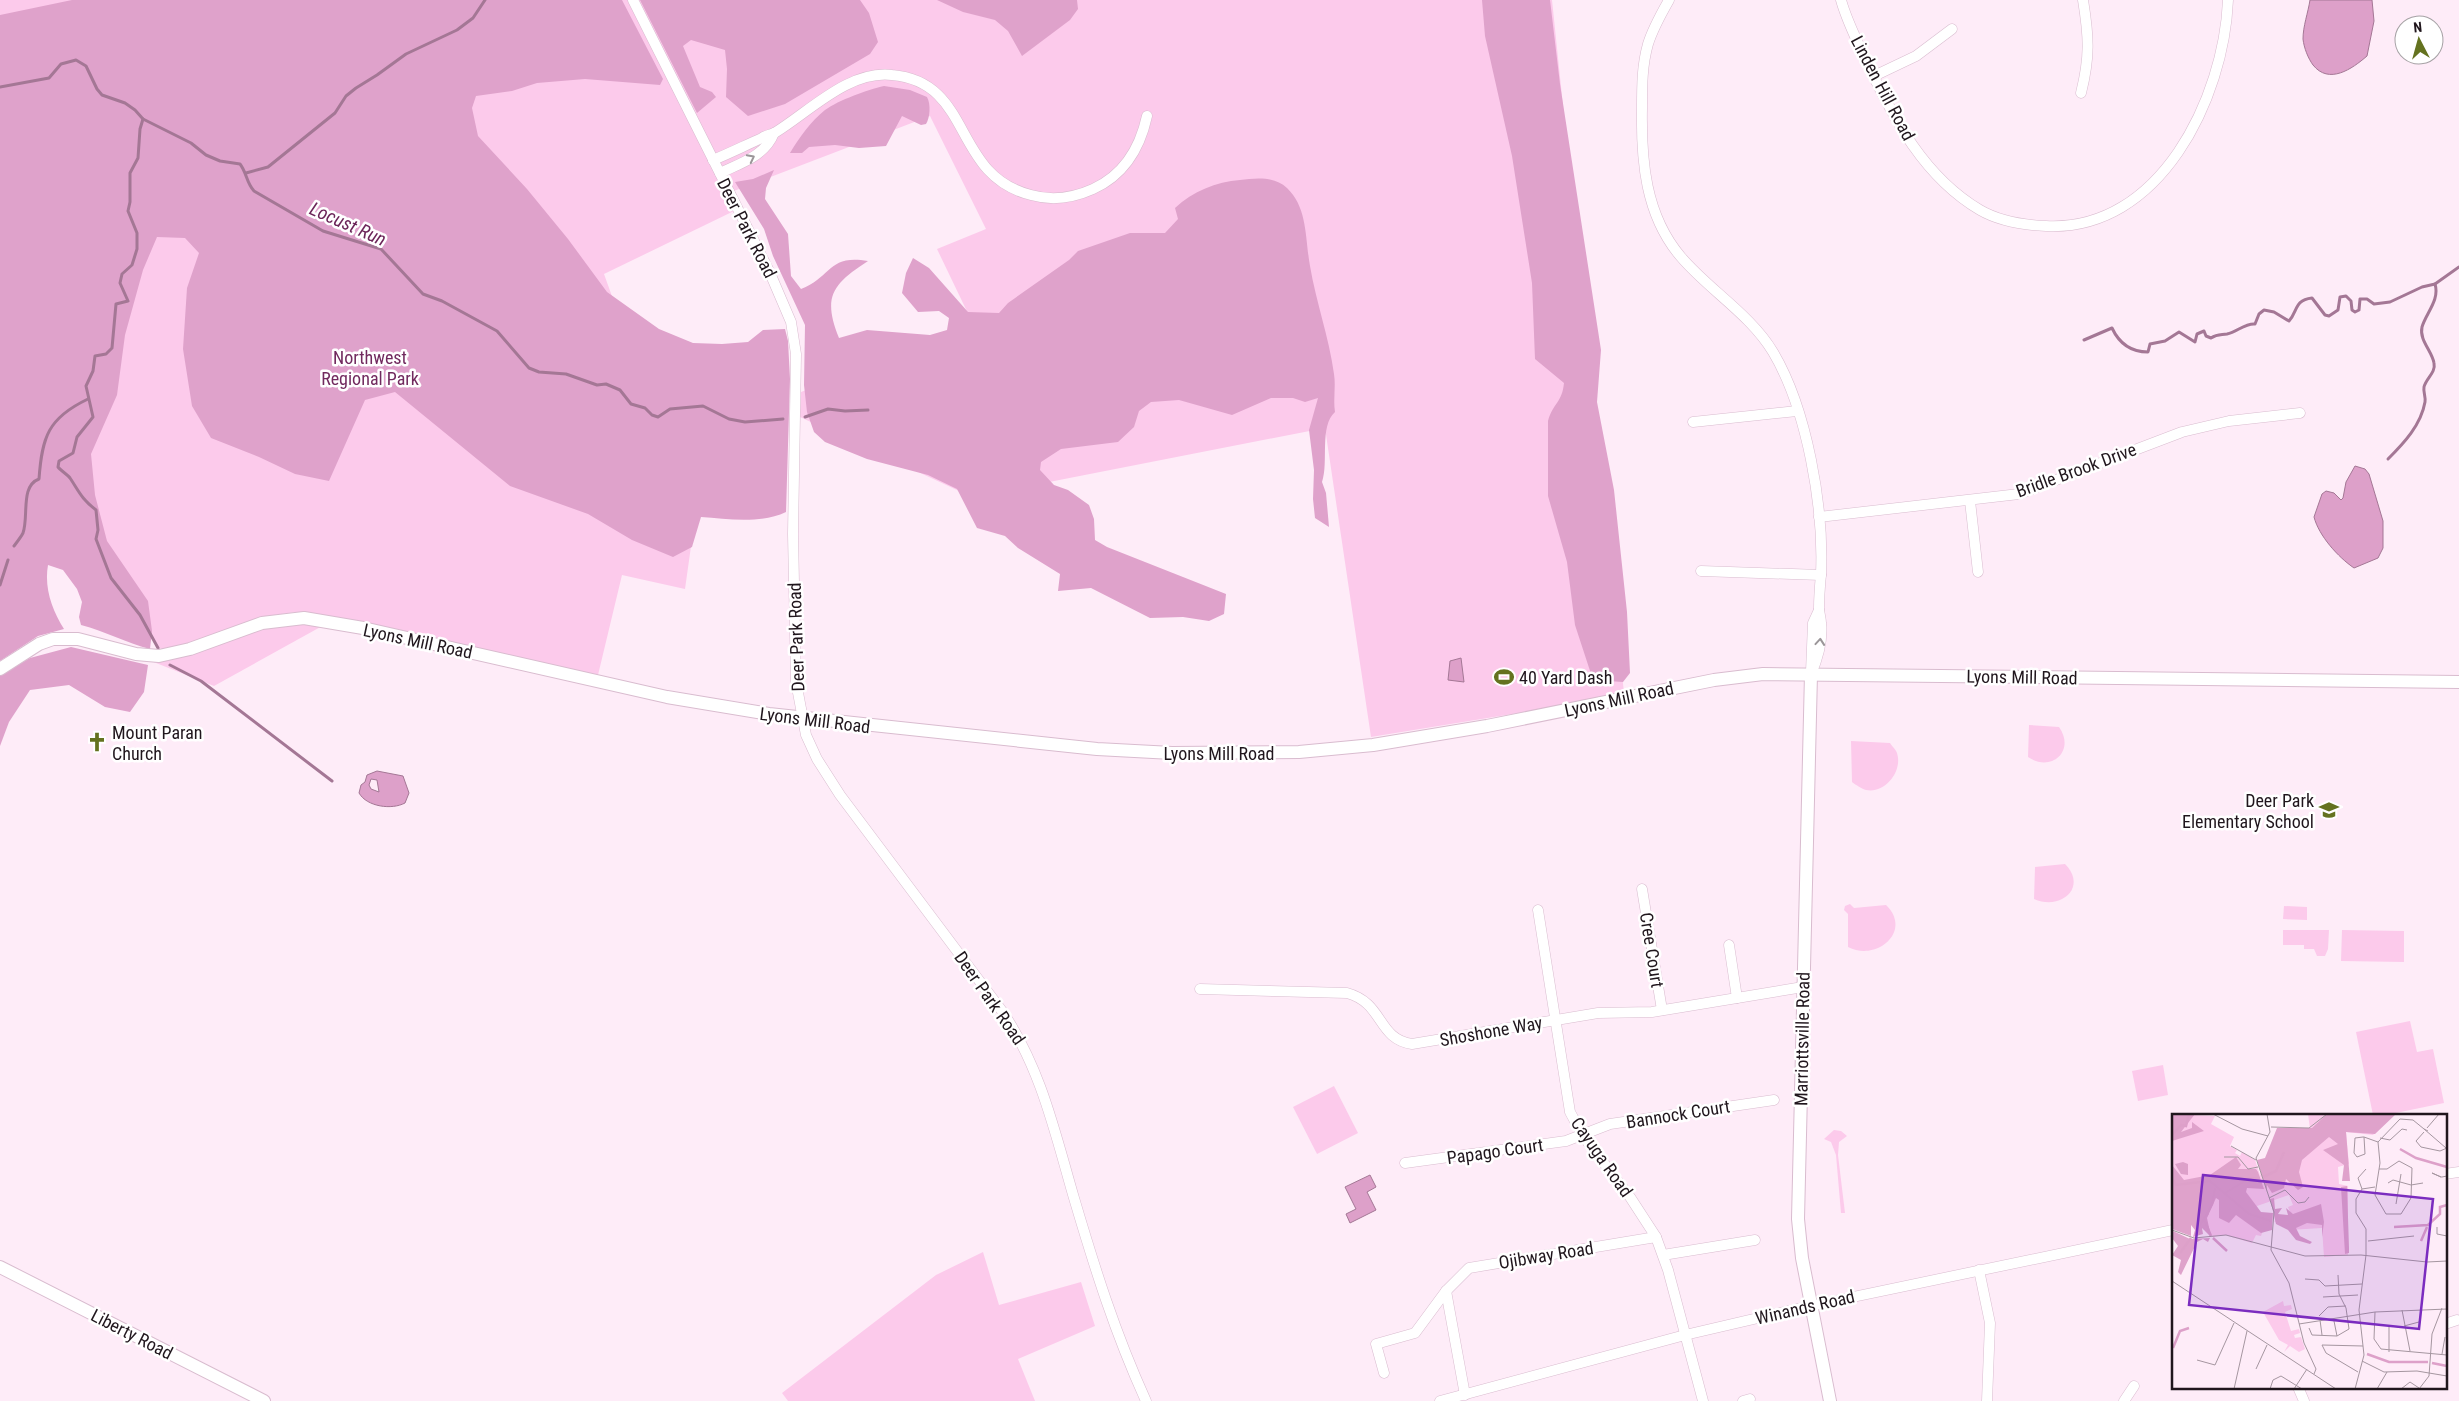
<svg xmlns="http://www.w3.org/2000/svg" width="2459" height="1401" viewBox="0 0 2459 1401" font-family="'Roboto Condensed',sans-serif">
<style>
.green{fill:#fccaeb}
.forest{fill:#dfa2cb}
.water{fill:#dda0c9;stroke:#a47795;fill-rule:evenodd}
.lines{fill:none;stroke-linecap:round;stroke-linejoin:round}
.stream{stroke:#a47795;stroke-width:3}
.minor-casing{stroke:#d9bccf;stroke-width:11}
.major-casing{stroke:#d9bccf;stroke-width:14}
.minor{stroke:#fff;stroke-width:10}
.major{stroke:#fff;stroke-width:12}
.oneway{stroke:#9b9699}
.labels{text-anchor:middle;dominant-baseline:central;stroke-width:5;stroke-linejoin:round;paint-order:stroke}
.street-label{font-size:18px;fill:#20161d;stroke:#fff}
.park-label{font-size:18px;fill:#71295e;stroke:#fff}
.poi-label{font-size:18px;fill:#20161d;stroke:#fff;text-anchor:start}
.water-label{font-size:19px;font-style:italic;fill:#6c2559;stroke:#fff}
.inset-river{fill:none;stroke:#dda0c9;stroke-width:2.5}
.inset-road{fill:none;stroke:#a596a0;stroke-width:1}
.view{fill:#7b2cbf;fill-opacity:0.15;stroke:#7b2cbf;stroke-width:2.5}
.inset-edge{fill:none;stroke:#20161d;stroke-width:2.5}
</style>
<rect width="100%" height="100%" fill="#feecf8"/>
<g class="green">
<polygon points="0,0 1552,0 1624,693 1573,704 1371,737 1325,428 972,497 800,417 801,392 974,326 937,249 986,229 930,116 726,194 734,211 604,274 694,525 685,589 622,575 598,675 344,619 296,612 260,617 170,650 158,648 140,615 111,578 0,87"/>
<polygon points="290,622 324,625 214,686 151,661 252,631"/>
<path d="M 2029,725 L 2059,727 C 2076,751 2051,773 2028,757 Z"/>
<path d="M 1851,741 L 1890,743 C 1892,746 1896,750 1897,753 C 1903,771 1885,794 1866,790 C 1862,789 1856,785 1852,782 Z"/>
<path d="M 2065,864 C 2088,887 2061,911 2034,899 L 2035,867 Z"/>
<path d="M 1850,904 L 1854,908 L 1886,905 C 1913,931 1877,962 1848,947 L 1848,914 L 1844,910 L 1845,906 Z"/>
<polygon points="2284,906 2307,907 2307,920 2283,919"/>
<polygon points="2283,930 2329,930 2328,949 2325,956 2317,956 2314,949 2304,949 2304,945 2283,945"/>
<polygon points="2342,930 2404,931 2404,962 2341,961"/>
<polygon points="2410,1021 2417,1052 2433,1049 2444,1103 2386,1115 2373,1115 2356,1032"/>
<polygon points="2163,1065 2168,1095 2138,1101 2132,1071"/>
<polygon points="1334,1086 1358,1133 1317,1154 1293,1107"/>
<polygon points="1834,1130 1841,1131 1847,1136 1839,1142 1838,1155 1845,1213 1841,1213 1836,1155 1831,1142 1824,1139"/>
<polygon points="983,1252 999,1305 1081,1282 1095,1326 1018,1359 1035,1401 788,1401 782,1393 936,1275"/>
</g>
<g class="forest">
<path d="M 72,0 L 622,0 L 663,79 L 660,85 L 585,79 L 537,83 L 512,91 L 476,96 L 472,108 L 478,136 L 527,189 L 568,239 L 607,292 L 659,329 L 693,343 L 722,344 L 748,342 L 763,330 L 785,329 L 788,341 L 790,379 L 786,512 C 761,524 728,519 701,517 L 692,547 L 673,557 L 632,540 L 588,514 L 510,486 L 395,392 L 365,400 L 329,481 L 295,474 L 259,457 L 211,438 L 192,406 L 183,349 L 187,288 L 199,253 L 185,238 L 157,237 L 143,270 L 125,335 L 117,395 L 91,454 L 95,495 L 107,541 L 148,601 L 152,631 L 150,649 C 126,643 105,631 81,625 L 79,617 L 82,602 L 77,589 L 63,570 L 48,565 C 44,588 52,610 64,629 L 38,636 L 0,661 L 0,15 Z"/>
<polygon points="640,0 860,0 869,13 878,42 870,54 785,104 748,116 726,97 727,69 725,50 691,40 683,46 700,87 712,92 716,97 697,113"/>
<polygon points="937,0 1077,0 1078,9 1070,20 1022,56 1008,31 995,20 963,12"/>
<path d="M 1482,0 L 1550,0 L 1560,84 L 1601,350 L 1597,402 L 1614,490 L 1627,612 L 1630,673 L 1623,682 L 1593,680 L 1575,625 L 1567,562 L 1548,496 L 1548,421 C 1553,403 1562,403 1564,383 L 1535,359 L 1532,283 L 1512,156 L 1485,36 Z"/>
<path d="M 884,86 L 910,90 L 927,97 C 931,104 930,118 926,124 L 921,125 L 902,116 L 886,146 L 859,148 L 835,145 L 809,147 L 802,153 L 790,153 C 799,138 811,121 825,110 C 839,100 867,90 884,86 Z"/>
<path d="M 774,170 L 766,188 L 765,199 L 788,234 L 791,276 L 801,289 C 832,277 828,254 868,261 C 833,284 822,296 839,338 L 867,330 L 930,335 L 947,330 L 949,318 L 939,311 L 918,312 L 902,293 L 906,273 L 913,258 L 929,268 L 968,312 L 999,313 L 1008,303 L 1069,260 L 1078,251 L 1130,233 L 1165,233 L 1178,219 L 1175,208 C 1193,191 1216,182 1240,180 C 1256,178 1274,176 1287,188 C 1308,208 1305,239 1310,266 C 1316,302 1329,337 1334,374 C 1336,387 1333,399 1335,412 C 1319,426 1329,463 1322,482 L 1326,493 L 1329,527 L 1315,518 L 1313,499 L 1314,470 L 1309,430 L 1318,398 L 1305,402 L 1293,398 L 1271,398 L 1232,415 L 1179,400 L 1151,402 L 1139,411 L 1134,427 L 1118,442 L 1061,449 L 1041,462 L 1040,470 L 1054,485 L 1068,490 L 1089,505 L 1094,519 L 1095,540 L 1107,547 L 1226,594 L 1224,614 L 1209,621 L 1183,617 L 1150,618 L 1091,588 L 1058,591 L 1060,574 L 1018,548 L 1005,536 L 977,528 L 957,489 L 928,475 L 867,459 L 825,442 L 814,432 L 807,412 L 804,385 L 805,325 L 773,256 L 764,229 L 735,182 L 753,179 Z"/>
<polygon points="71,647 148,665 144,692 130,712 105,707 69,685 30,690 9,722 0,746 0,675 30,658"/>
</g>
<g class="water">
<path d="M 2310,0 L 2372,0 L 2374,21 L 2367,56 C 2352,69 2329,85 2313,65 C 2308,58 2304,48 2303,39 C 2303,26 2308,13 2310,0 Z"/>
<path d="M 2355,466 L 2365,469 L 2369,474 L 2383,521 L 2383,548 L 2378,558 L 2354,568 C 2338,557 2319,536 2314,517 L 2322,494 L 2326,491 L 2334,493 L 2341,500 L 2343,498 L 2346,482 Z"/>
<polygon points="1461,658 1464,682 1448,680 1450,661"/>
<path d="M 377,771 L 403,776 L 409,793 L 405,803 C 392,810 367,807 359,793 L 361,785 L 365,782 L 367,775 ZM 371,779 L 377,780 L 379,792 L 371,789 L 369,785 Z"/>
<polygon points="1370,1175 1376,1187 1367,1192 1376,1210 1350,1223 1346,1214 1356,1209 1345,1187"/>
</g>
<g class="lines">
<g class="stream">
<path d="M 0,87 L 49,78 L 61,64 L 76,60 L 86,66 L 97,89 L 102,95 L 125,103 L 135,110 L 143,119 L 191,143 L 206,155 L 220,161 L 240,164 C 247,173 246,182 254,191 L 323,231 L 381,249 L 423,294 L 442,301 L 497,331 L 529,368 L 539,372 L 566,374 L 597,385 L 606,384 L 620,390 L 631,404 L 645,408 L 652,415 L 658,417 L 670,409 L 703,406 L 729,419 L 745,422 L 783,419"/>
<path d="M 143,119 L 140,129 L 138,158 L 130,173 L 130,202 L 128,211 L 137,233 L 137,249 L 132,265 L 122,274 L 120,283 L 128,301 L 116,304 L 112,348 L 106,354 L 95,356 L 93,371 L 86,386 L 93,417 L 77,437 L 73,453 L 59,461 L 58,467 C 61,471 67,474 70,478 C 80,493 81,498 96,510 L 98,530 L 96,539 L 111,578 L 140,615 L 158,648"/>
<polyline points="246,173 268,167 335,113 346,96 356,88 377,75 406,54 457,30 473,18 485,0"/>
<path d="M 2084,340 L 2112,328 C 2119,343 2130,352 2148,352 L 2150,344 L 2165,341 L 2179,332 L 2195,342 L 2197,334 L 2204,331 L 2206,336 L 2211,338 C 2217,334 2220,335 2227,334 C 2237,332 2245,323 2255,324 L 2259,314 L 2264,310 L 2274,312 L 2289,321 C 2298,311 2294,300 2312,298 L 2325,315 L 2329,316 L 2338,310 L 2340,297 L 2346,296 L 2351,301 L 2352,310 L 2355,312 L 2359,310 L 2360,299 L 2367,299 L 2374,304 L 2390,302 L 2422,287 L 2435,284 L 2459,267"/>
<polyline points="805,417 828,409 845,411 868,410"/>
<path d="M 2388,459 C 2404,443 2421,425 2425,402 C 2426,397 2423,392 2424,387 C 2426,378 2436,373 2434,363 C 2432,351 2419,340 2422,327 C 2426,313 2440,300 2435,284"/>
<path d="M 14,546 C 17,542 21,537 23,533 C 29,516 20,486 39,479 C 42,437 48,418 88,399"/>
<polyline points="0,585 8,560"/>
<polyline points="170,665 201,681 332,781"/>
</g>
<defs>
<g id="minor">
<path d="M 633,0 L 770,273 L 791,322 L 796,354 L 793,534 L 796,682 L 806,735 L 817,759 L 840,795 L 1002,1011 C 1041,1068 1055,1133 1074,1198 C 1095,1269 1115,1333 1146,1401"/>
<path d="M 1669,0 C 1661,14 1653,28 1648,44 C 1642,65 1642,86 1642,108 C 1641,160 1645,215 1681,257 C 1709,290 1750,314 1773,352 C 1807,409 1824,507 1821,574 C 1820,585 1819,597 1819,608 C 1819,613 1821,618 1821,623 C 1823,640 1818,658 1811,674"/>
<path d="M 1841,0 C 1847,22 1858,42 1867,63 C 1894,119 1924,177 1980,210 C 1999,221 2024,225 2046,226 C 2160,232 2224,98 2228,0"/>
<polyline points="1874,76 1916,56 1952,29"/>
<path d="M 2081,93 C 2090,57 2089,37 2083,0"/>
<path d="M 713,160 C 730,153 746,145 762,138 C 766,135 771,135 776,132 C 810,111 849,70 892,75 C 974,82 951,175 1031,195 C 1052,201 1073,198 1093,189 C 1124,175 1140,148 1147,116"/>
<path d="M 720,173 C 741,163 765,156 774,133"/>
<polyline points="1693,422 1797,411"/>
<polyline points="1970,501 1978,572"/>
<polyline points="1819,517 2019,494 2182,432 2229,421 2300,413"/>
<polyline points="1701,571 1821,575"/>
<polyline points="1811,672 1813,623 1819,610"/>
<polyline points="1642,889 1662,1010"/>
<polyline points="1538,910 1570,1112 1583,1136 1630,1197 1656,1237 1668,1270 1703,1401"/>
<polyline points="1729,945 1737,998"/>
<path d="M 1200,989 L 1347,993 C 1384,1003 1377,1039 1412,1044 L 1598,1013 L 1652,1012 L 1803,987"/>
<polyline points="1405,1163 1566,1141 1610,1124 1774,1100"/>
<polyline points="2445,1174 2459,1172"/>
<polyline points="1663,1255 1755,1240"/>
<polyline points="1979,1270 1990,1323 1987,1401"/>
<polyline points="1446,1291 1465,1395"/>
<polyline points="2445,1324 2457,1320"/>
<polyline points="1384,1373 1376,1344 1415,1333 1446,1291 1469,1268 1656,1237"/>
<polyline points="2298,1387 2304,1401"/>
<polyline points="1440,1401 1685,1335 1810,1306 2173,1230"/>
<polyline points="1743,1401 1750,1399"/>
<polyline points="2124,1401 2134,1386"/>
</g>
<g id="major">
<polyline points="0,669 39,644 53,639 78,639 136,654 159,656 190,649 262,623 304,618 363,628 667,697 769,714 1097,749 1172,753 1299,752 1373,745 1487,726 1714,680 1763,674 2459,682"/>
<polyline points="1811,674 1798,1219 1802,1258 1830,1401"/>
<polyline points="0,1267 264,1401"/>
</g>
</defs>
<use href="#minor" class="minor-casing"/>
<use href="#major" class="major-casing"/>
<use href="#minor" class="minor"/>
<use href="#major" class="major"/>
</g>
<defs><path id="oneway-chevron" d="M-2-3.5L2.5 0L-2 3.5" fill="none" stroke-width="1.6" stroke-linecap="round" stroke-linejoin="round" transform="scale(1.25)"/></defs>
<g class="oneway">
<use href="#oneway-chevron" transform="translate(751 158) rotate(-27)"/>
<use href="#oneway-chevron" transform="translate(1820 642) rotate(-85)"/>
</g>
<defs>
<symbol id="stadium-bare" viewBox="-9 -9 18 18"><path d="M0-5a6.5 5 0 1 0 0 10a6.5 5 0 1 0 0-10ZM-3.5-1.8h7v3.6h-7Z" fill="#64721f" stroke="#fff" stroke-width="2.5" paint-order="stroke"/></symbol>
<symbol id="church-bare" viewBox="-9 -9 18 18"><path d="M-1.2-6h2.4v3.5h3.3v2.4h-3.3V6h-2.4V-.1h-3.3v-2.4h3.3Z" fill="#64721f" stroke="#fff" stroke-width="2.5" paint-order="stroke"/></symbol>
<symbol id="school-bare" viewBox="-9 -9 18 18"><path d="M0-5L7-2L0 1L-7-2ZM-4 1L0 2.5L4 1V4Q0 6-4 4Z" fill="#64721f" stroke="#fff" stroke-width="2.5" paint-order="stroke"/></symbol>
</defs>
<g fill-rule="evenodd">
<use href="#stadium-bare" x="1490" y="663" width="28" height="28"/>
<use href="#church-bare" x="83" y="728" width="28" height="28"/>
<use href="#school-bare" x="2315" y="796" width="28" height="28"/>
</g>
<g class="labels">
<g class="street-label">
<text transform="translate(1883 88) rotate(62)">Linden Hill Road</text>
<text transform="translate(747 228) rotate(63)">Deer Park Road</text>
<text transform="translate(2076 470) rotate(-20)">Bridle Brook Drive</text>
<text transform="translate(796 637) rotate(-92)">Deer Park Road</text>
<text transform="translate(418 641) rotate(12)">Lyons Mill Road</text>
<text transform="translate(2022 677) rotate(1)">Lyons Mill Road</text>
<text transform="translate(1619 699) rotate(-12)">Lyons Mill Road</text>
<text transform="translate(815 720) rotate(7)">Lyons Mill Road</text>
<text x="1219" y="753">Lyons Mill Road</text>
<text transform="translate(1652 950) rotate(81)">Cree Court</text>
<text transform="translate(990 998) rotate(55)">Deer Park Road</text>
<text transform="translate(1491 1031) rotate(-10)">Shoshone Way</text>
<text transform="translate(1802 1039) rotate(-89)">Marriottsville Road</text>
<text transform="translate(1678 1114) rotate(-9)">Bannock Court</text>
<text transform="translate(1495 1151) rotate(-8)">Papago Court</text>
<text transform="translate(1602 1157) rotate(55)">Cayuga Road</text>
<text transform="translate(1546 1255) rotate(-9)">Ojibway Road</text>
<text transform="translate(1805 1307) rotate(-13)">Winands Road</text>
<text transform="translate(132 1334) rotate(27)">Liberty Road</text>
</g>
<g class="park-label">
<text x="370" y="357">Northwest<tspan x="370" dy="21">Regional Park</tspan></text>
</g>
<g class="poi-label">
<text x="1519" y="677">40 Yard Dash</text>
<text x="112" y="732">Mount Paran<tspan x="112" dy="21">Church</tspan></text>
<text x="2314" y="800" text-anchor="end">Deer Park<tspan x="2314" dy="21">Elementary School</tspan></text>
</g>
<g class="water-label">
<text transform="translate(348 224) rotate(24)">Locust Run</text>
</g>
</g>
<g transform="translate(2172 1114)">
<rect width="275" height="275" fill="#feecf8"/>
<path d="M 0,0 L 43,2 L 39,10 L 62,23 L 58,32 L 65,36 L 63,39 L 68,42 L 70,38 L 83,46 L 88,61 L 106,14 L 138,15 L 136,0 L 222,0 L 201,21 L 174,18 L 177,50 L 166,53 L 167,70 L 176,72 L 176,141 L 152,143 L 150,114 L 117,116 L 102,107 L 119,101 L 116,93 L 121,91 L 117,81 L 85,92 L 91,116 L 89,122 L 84,121 L 80,129 L 53,121 L 40,123 L 32,105 L 0,115 ZM 111,187 L 112,192 L 119,191 L 120,195 L 113,198 L 119,217 L 127,215 L 128,219 L 122,221 L 123,224 L 129,223 L 133,235 L 127,238 L 118,232 L 112,238 L 116,231 L 107,226 L 91,198 Z" fill="#fccaeb"/>
<path d="M 0,0 L 23,0 L 9,18 L 20,14 L 20,8 L 32,17 L 0,27 ZM 155,0 L 224,0 L 203,20 L 174,18 L 178,67 L 170,67 L 172,51 L 151,36 L 166,30 L 157,23 L 130,46 L 127,58 L 131,73 L 126,76 L 114,65 L 112,74 L 100,79 L 95,71 L 95,78 L 85,46 L 93,44 L 105,14 L 140,14 ZM 64,43 L 69,51 L 66,55 L 84,55 L 86,58 L 92,75 L 75,74 L 74,78 L 89,98 L 101,99 L 100,116 L 89,119 L 64,101 L 57,109 L 47,104 L 47,86 L 44,84 L 35,104 L 39,123 L 30,114 L 31,120 L 21,123 L 23,116 L 19,111 L 19,122 L 0,115 L 0,51 L 12,66 L 38,61 ZM 175,72 L 177,134 L 177,139 L 173,140 L 169,73 ZM 102,84 L 103,95 L 110,94 L 106,100 L 116,101 L 114,94 L 121,100 L 149,90 L 152,108 L 150,123 L 150,111 L 135,109 L 124,114 L 128,122 L 140,128 L 138,130 L 124,126 L 116,116 L 104,110 L 98,85 ZM 1,117 L 18,125 L 38,124 L 36,128 L 31,125 L 25,128 L 9,161 L 6,158 L 9,146 L 0,141 L 6,132 L 0,124 Z" fill="#dfa2cb"/>
<path d="M 11,48 L 16,50 L 16,61 L 9,60 L 3,50 Z" fill="#dda0c9"/>
<path class="inset-river" d="M 0,21 L 9,11 L 14,12 L 17,0M 228,35 L 244,44 L 275,53M 0,63 L 4,71 L 38,67 L 77,100 L 99,107M 91,63 L 104,57 L 112,38M 53,79 L 78,64 L 88,64M 27,112 L 36,99M 222,113 L 256,111 L 268,100 L 268,93 L 275,91M 39,122 L 32,105 L 40,90 L 43,74M 41,124 L 55,137M 249,127 L 255,113M 8,139 L 19,124M 1,234 L 8,217 L 17,214M 195,240 L 217,248 L 256,248M 260,249 L 275,252"/>
<path class="inset-road" d="M 41,0 L 70,15 L 96,22M 95,0 L 98,18 L 84,44 L 102,98 L 99,136 L 117,169 L 132,229 L 144,255 L 142,260M 99,13 L 137,14 L 155,0M 255,14 L 267,0M 256,17 L 252,15 L 274,34M 252,18 L 244,27 L 249,33 L 268,37 L 275,34M 192,23 L 193,40 L 185,43 L 182,39 L 183,24 L 191,23 L 192,23 L 206,28M 208,24 L 218,26 L 230,15 L 235,16M 59,32 L 84,46M 52,43 L 66,43 L 76,55 L 86,53M 207,55 L 215,55 L 227,47 L 240,54 L 239,84 L 229,100 L 214,100 L 203,81 L 208,49 L 206,28 L 228,5 L 241,6 L 252,15M 269,63 L 260,59 L 269,63 L 270,63 L 275,62M 216,69 L 221,66 L 239,71 L 251,69M 190,75 L 186,64 L 194,55M 97,84 L 113,76 L 126,89 L 133,88 L 137,83M 224,90 L 229,60M 265,113 L 265,120 L 275,122M 0,116 L 22,124 L 54,121 L 133,142 L 189,141 L 255,148 L 275,147M 196,127 L 242,122M 194,141 L 194,115 L 184,99 L 184,85 L 190,75 L 203,73M 133,165 L 147,166 L 153,172 L 190,170M 0,167 L 164,275M 151,183 L 186,181M 230,196 L 238,237M 203,198 L 202,225 L 209,235 L 275,241M 147,202 L 156,193 L 174,192M 148,206 L 150,221M 162,207 L 165,222M 127,210 L 203,198 L 275,195M 217,211 L 217,238M 232,212 L 247,208M 137,214 L 140,221 L 165,222 L 177,215 L 174,194 L 167,180 L 166,161M 270,240 L 273,223M 25,246 L 43,251 L 62,209M 190,247 L 212,258 L 245,257 L 275,262M 84,255 L 95,231M 186,258 L 154,239 L 150,231 L 191,232M 62,275 L 75,217M 98,275 L 101,266 L 109,262 L 130,275M 122,275 L 135,255M 183,275 L 192,241 L 187,196 L 194,141M 205,275 L 215,258M 229,275 L 238,268 L 247,274M 247,275 L 257,262 L 260,220 L 270,194"/>
<path class="view" d="M 31,61 L 261,85 L 247,215 L 17,191 Z"/>
<rect width="275" height="275" class="inset-edge"/>
</g>
<g transform="translate(2419 40) rotate(354)"><circle r="24" fill="#ffffff" stroke="#a6a2a5"/>
<path d="M0-4L9 19L0 12L-9 19Z" fill="#64721f"/>
<text y="-8" font-size="14" font-weight="bold" text-anchor="middle" fill="#20161d">N</text>
</g>
</svg>
